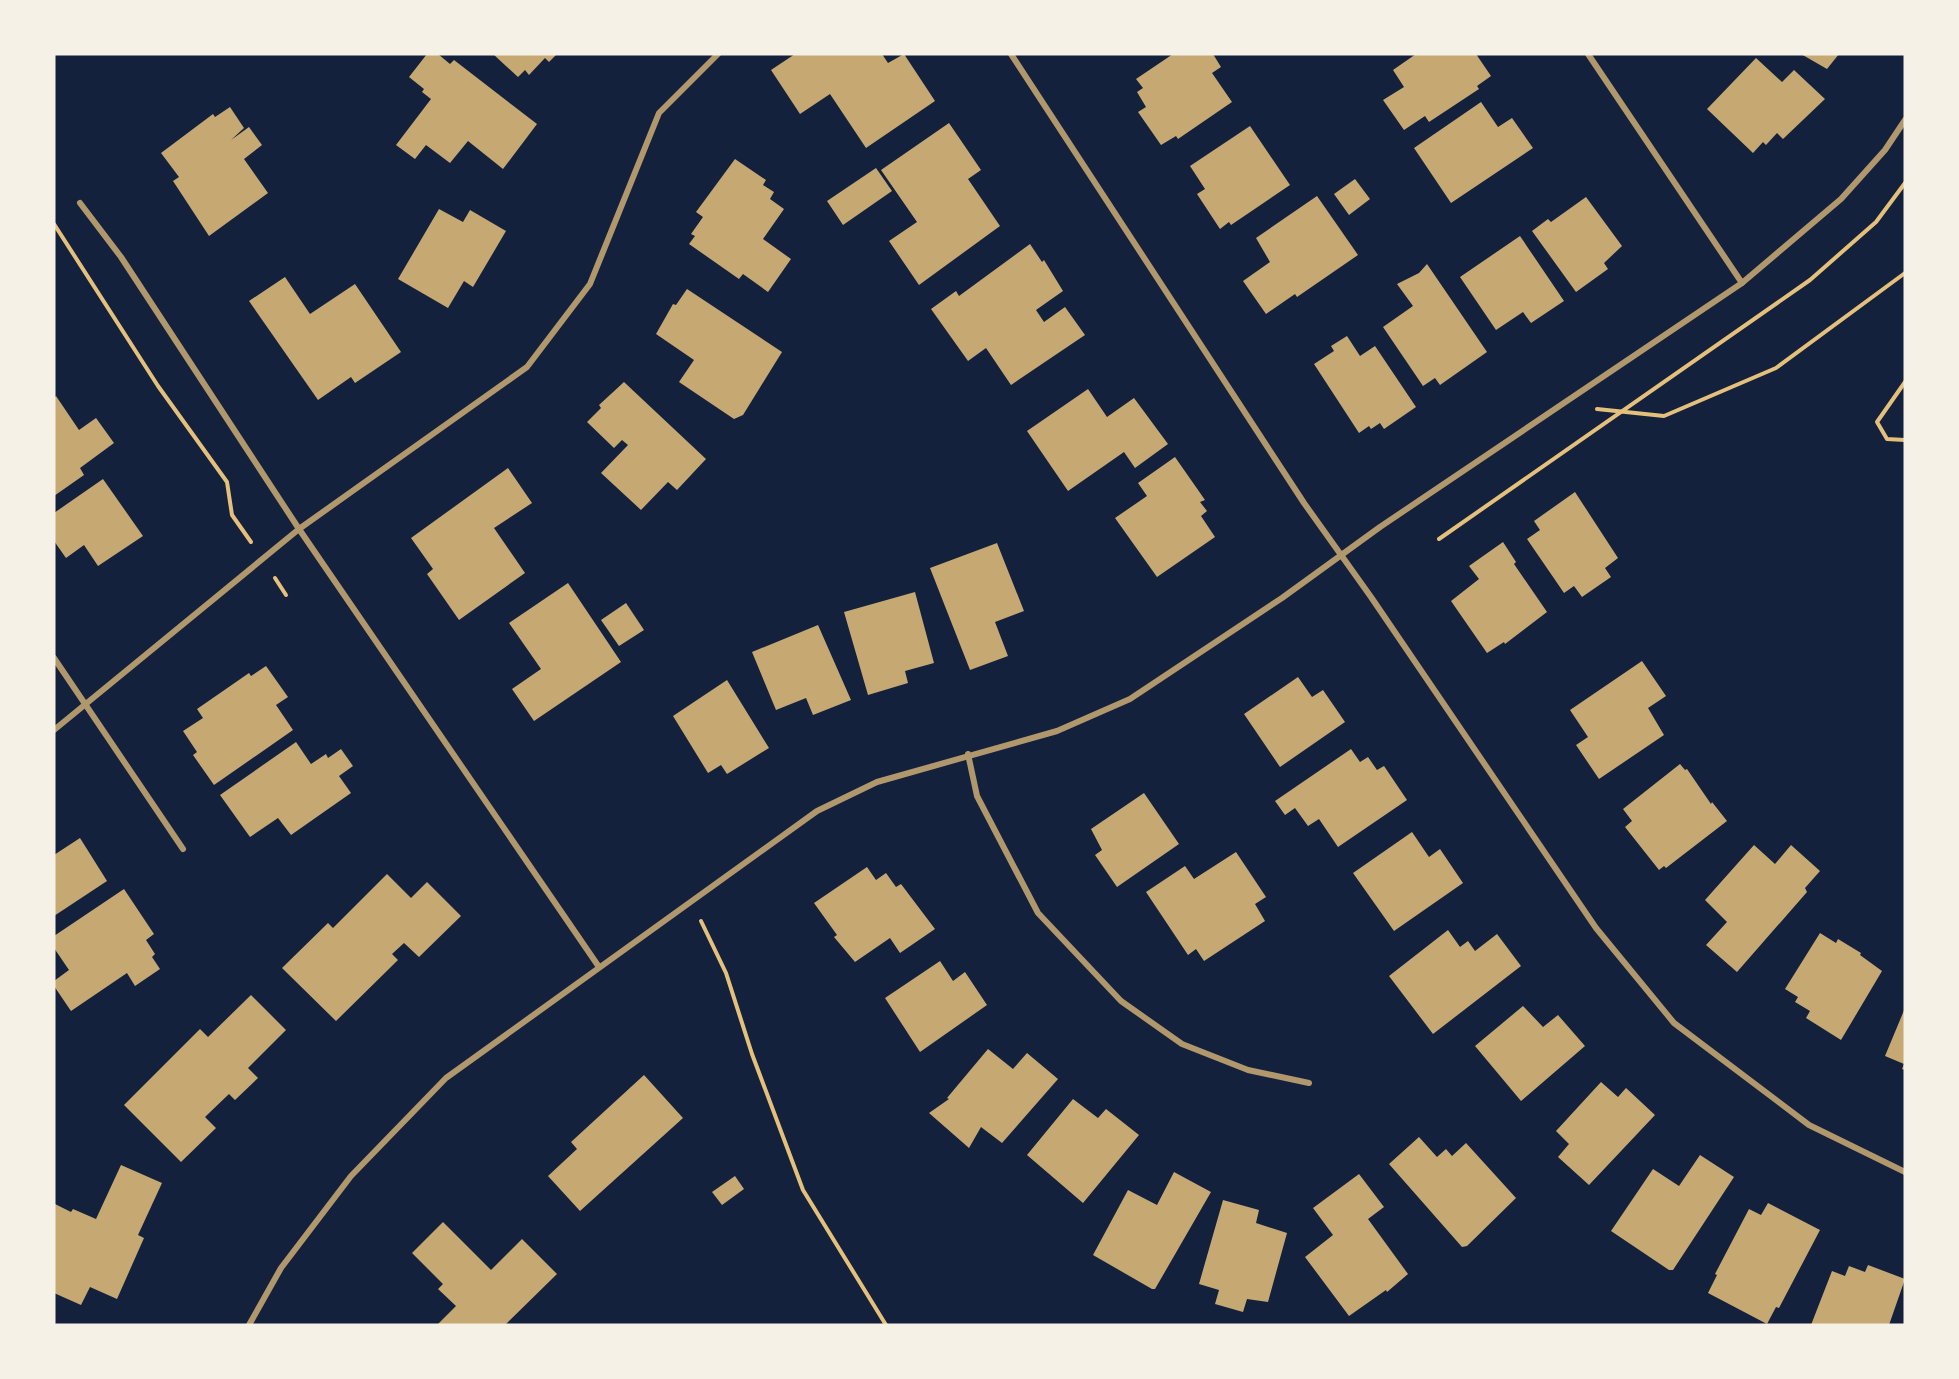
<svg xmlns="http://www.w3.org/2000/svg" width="1959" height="1379" viewBox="0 0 1959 1379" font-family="'Crimson Pro',serif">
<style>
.building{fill:#c6a872}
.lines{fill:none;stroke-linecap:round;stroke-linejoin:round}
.path{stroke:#e5c07b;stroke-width:4}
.minor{stroke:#b1986c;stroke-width:6}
</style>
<rect width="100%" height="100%" fill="#14213d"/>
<g class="building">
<polygon points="427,54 438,54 450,64 454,60 537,124 503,169 468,141 450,163 426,145 415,159 396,145 431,99 422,92 424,89 409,77"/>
<polygon points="493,54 557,54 549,62 545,58 529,75 525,70 518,77"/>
<polygon points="795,54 882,54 888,63 904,54 935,101 866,148 830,94 800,114 771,70"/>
<polygon points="1173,54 1213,54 1221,67 1212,73 1232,102 1178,139 1176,136 1161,145 1138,112 1146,107 1137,92 1143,88 1136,79"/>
<polygon points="1416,54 1476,54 1491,76 1477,86 1479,89 1429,122 1425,116 1404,130 1383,100 1404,87 1393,70"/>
<polygon points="1801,54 1839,54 1827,69"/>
<polygon points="1756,58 1782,82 1794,70 1825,99 1783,139 1777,133 1766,145 1763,142 1753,153 1707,109"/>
<polygon points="1481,102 1498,127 1512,118 1533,148 1451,203 1414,148"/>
<polygon points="230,107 244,128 231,140 249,127 262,145 244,159 268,193 209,236 173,181 179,177 161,153 213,114 215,117"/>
<polygon points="949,123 981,170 968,179 1000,226 919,285 889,241 917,222 881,170"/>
<polygon points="1250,126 1290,185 1231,225 1229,222 1220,229 1197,194 1205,189 1190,166"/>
<polygon points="735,159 766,180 763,185 774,192 770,199 784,209 763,239 791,259 768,292 743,274 739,279 689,244 695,236 691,234 703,217 696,212"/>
<polygon points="876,168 892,191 843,225 827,201"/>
<polygon points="1355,179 1370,199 1349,215 1334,194"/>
<polygon points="1317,196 1358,255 1297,297 1295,294 1266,314 1243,281 1270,262 1256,238"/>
<polygon points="1586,197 1622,246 1604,263 1608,269 1576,292 1532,231 1548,219 1551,222"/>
<polygon points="439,209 463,222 470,210 506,231 473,287 464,281 448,308 398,279"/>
<polygon points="1520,236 1564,301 1531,323 1523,312 1496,330 1460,277"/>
<polygon points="1030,244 1042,262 1044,260 1063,291 1036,310 1044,322 1065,307 1085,335 1011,385 986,348 968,361 931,309 956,291 959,296"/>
<polygon points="1427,264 1487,352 1440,385 1435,378 1423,386 1383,327 1413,306 1397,284 1419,273"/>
<polygon points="285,277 310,314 355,284 401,352 355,383 351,377 318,400 249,301"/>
<polygon points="687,289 782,352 743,415 734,419 679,382 694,360 656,334 673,304 676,305"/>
<polygon points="1347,336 1360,356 1375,346 1416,407 1384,429 1380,423 1371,429 1369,426 1359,433 1314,364 1334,351 1331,346"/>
<polygon points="624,382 706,459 677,490 668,482 641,510 601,473 628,445 622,440 614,448 587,422 601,408 599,405"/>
<polygon points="1088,389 1107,417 1134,398 1168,444 1135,468 1124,452 1068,491 1027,431"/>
<polygon points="56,396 79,430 96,418 114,443 80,468 84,475 54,496 54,398"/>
<polygon points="1175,457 1205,500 1200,502 1207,511 1201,516 1215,537 1157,577 1115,518 1147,496 1138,483"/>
<polygon points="508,468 532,503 494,528 525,573 459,620 427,574 433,569 411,538"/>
<polygon points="103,479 143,536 98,566 84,545 66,558 54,541 54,513"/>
<polygon points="1575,492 1618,558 1605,568 1611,577 1582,597 1574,586 1564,593 1527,539 1540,530 1534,521"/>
<polygon points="1503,542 1516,562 1514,564 1547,612 1505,644 1504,642 1487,653 1451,601 1479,579 1469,566"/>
<polygon points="997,543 1024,611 995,622 1008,656 970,670 930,568"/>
<polygon points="568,583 621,662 534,721 512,689 541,669 509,623"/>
<polygon points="915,592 934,663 905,671 908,683 868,695 844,612"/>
<polygon points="626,603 644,630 619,646 601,620"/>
<polygon points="818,625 851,700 813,715 806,698 776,710 752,652"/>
<polygon points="1642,661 1666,696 1648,708 1664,735 1599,779 1576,745 1588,737 1570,710"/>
<polygon points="266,666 288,697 276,705 293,730 214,785 193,755 197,752 183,731 203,718 197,709 249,673 251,676"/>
<polygon points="1298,677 1312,697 1323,690 1345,722 1280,767 1244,714"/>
<polygon points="727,680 769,748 727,774 721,765 708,773 673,716"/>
<polygon points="296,742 311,764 326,754 328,758 341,749 353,766 339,776 351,793 291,835 278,818 250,837 220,795"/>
<polygon points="1351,749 1360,762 1368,757 1377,770 1384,766 1407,800 1338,847 1319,819 1308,826 1295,808 1285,815 1275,801"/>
<polygon points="1680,764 1685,770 1687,769 1711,804 1712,802 1727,821 1666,868 1664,866 1659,870 1625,827 1632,821 1623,809"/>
<polygon points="1144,793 1179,844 1117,887 1095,855 1102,850 1091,829"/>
<polygon points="1412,832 1429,857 1440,849 1463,883 1394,931 1353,873"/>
<polygon points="80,838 107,881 54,916 54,855"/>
<polygon points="1754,845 1775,864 1791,845 1820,871 1805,888 1807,892 1737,972 1706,945 1727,922 1705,900"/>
<polygon points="1236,852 1266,897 1255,904 1265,921 1204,961 1196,949 1188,955 1146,892 1185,866 1194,879"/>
<polygon points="867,867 876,880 886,873 896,887 901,884 935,929 900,953 890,938 855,962 834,937 837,935 814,903"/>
<polygon points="387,874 411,898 427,882 461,916 419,957 404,943 392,954 398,960 336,1021 282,968 328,923 333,928"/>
<polygon points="124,889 154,934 146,940 155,954 152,957 160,969 135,986 127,973 71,1011 54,986 54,981 69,970 54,948 54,936"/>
<polygon points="1448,930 1460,947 1468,941 1475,951 1497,934 1521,966 1433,1034 1389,976"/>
<polygon points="1820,933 1836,943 1838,939 1861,953 1860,955 1882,971 1841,1040 1806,1018 1810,1011 1795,1002 1798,997 1785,989"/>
<polygon points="940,961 953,981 965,972 987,1005 920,1052 885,998"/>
<polygon points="251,995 286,1030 248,1068 258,1078 235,1100 229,1094 205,1117 216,1128 181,1162 124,1105 200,1029 208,1037"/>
<polygon points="1523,1006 1543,1027 1558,1015 1585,1046 1521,1101 1475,1046"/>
<polygon points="1905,1008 1905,1070 1902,1069 1904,1064 1885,1056"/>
<polygon points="988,1049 1013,1069 1027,1053 1058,1079 1002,1143 981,1127 969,1148 929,1113 949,1099 947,1098"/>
<polygon points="644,1075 683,1118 580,1211 548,1176 577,1149 571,1142"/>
<polygon points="1601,1082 1618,1097 1626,1088 1655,1115 1589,1185 1558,1157 1569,1144 1556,1131"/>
<polygon points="1073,1099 1098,1118 1106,1109 1139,1135 1083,1203 1027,1155"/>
<polygon points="1419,1137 1437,1157 1446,1149 1452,1156 1466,1143 1516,1198 1467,1246 1462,1247 1389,1164"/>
<polygon points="1700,1155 1734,1177 1673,1270 1669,1270 1611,1231 1653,1169 1679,1186"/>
<polygon points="121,1165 162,1183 138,1235 144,1238 117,1299 90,1287 81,1305 54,1293 54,1207 55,1204 71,1212 73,1209 96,1219"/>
<polygon points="1174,1172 1211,1192 1155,1289 1152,1289 1093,1255 1128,1190 1157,1205"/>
<polygon points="1359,1174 1384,1207 1368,1219 1408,1274 1387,1292 1386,1290 1349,1316 1305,1257 1333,1235 1313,1208"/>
<polygon points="735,1176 744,1189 722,1205 712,1192"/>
<polygon points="1223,1200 1259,1210 1256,1223 1287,1233 1268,1302 1247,1299 1243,1312 1215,1304 1219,1290 1199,1284"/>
<polygon points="1768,1203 1820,1230 1779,1308 1776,1307 1767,1324 1708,1293 1717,1275 1715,1274 1749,1209 1761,1215"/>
<polygon points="443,1222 491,1270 522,1239 557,1274 505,1325 437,1325 456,1306 438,1289 443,1284 412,1253"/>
<polygon points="1868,1265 1905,1279 1889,1325 1811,1325 1832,1271 1845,1276 1849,1266 1865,1272"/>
</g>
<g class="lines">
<g class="path">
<polyline points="54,224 158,386 227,482 232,515 251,542"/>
<polyline points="1905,382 1877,422 1887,439 1905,440"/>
<polyline points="1597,409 1664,416 1776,368 1905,273"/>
<polyline points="1439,539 1810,280 1876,222 1905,183"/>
<polyline points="275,578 286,595"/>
<polyline points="701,921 726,973 752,1054 803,1190 886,1325"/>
</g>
<g class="minor">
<polyline points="1011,54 1304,503 1371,597 1596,928 1674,1023 1809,1125 1905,1172"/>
<polyline points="1588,54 1742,283"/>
<polyline points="80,203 121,257 299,529 599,967"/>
<polyline points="54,658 183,849"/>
<polyline points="54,730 299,529 527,367 590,284 659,113 718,54"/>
<polyline points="968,754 977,796 1038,913 1121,1001 1182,1044 1248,1070 1309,1083"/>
<polyline points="249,1325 281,1268 351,1176 446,1078 817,811 877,782 1057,731 1130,699 1282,598 1380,527 1742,283 1841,199 1885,150 1905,120"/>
</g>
</g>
<rect width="1959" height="1379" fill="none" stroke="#f6f1e7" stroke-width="111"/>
</svg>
